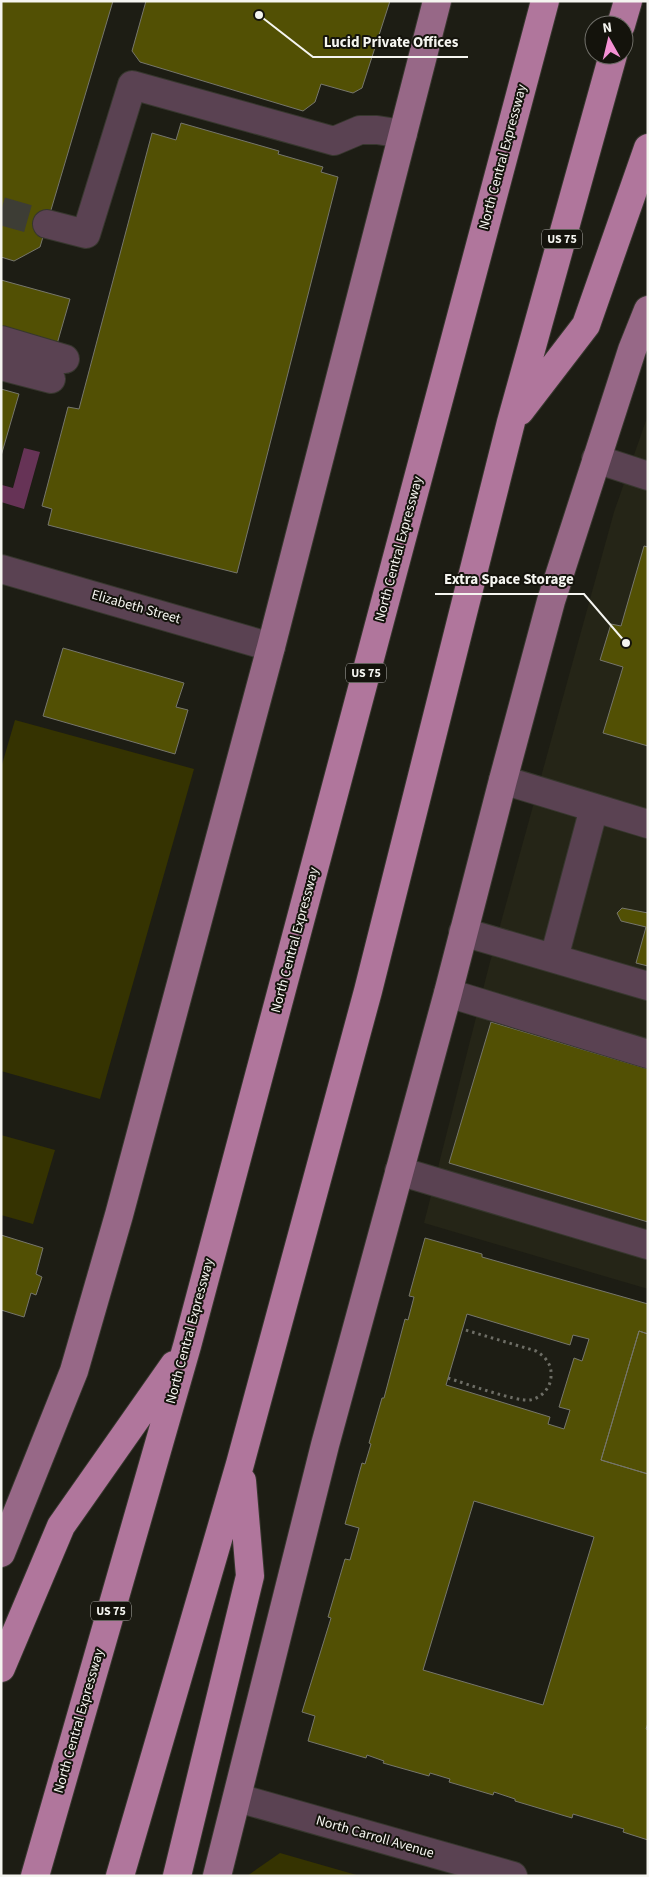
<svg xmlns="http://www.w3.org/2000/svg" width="649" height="1877" viewBox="0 0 649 1877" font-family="'Source Sans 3',sans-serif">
<rect width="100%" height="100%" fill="#1d1d14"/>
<path fill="#252517" d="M 648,415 L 648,1289 L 424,1223 L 490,962 L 614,512 Z"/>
<path fill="#353301" d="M 15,720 L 194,769 L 100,1099 L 1,1071 L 1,768 Z
M 1,1135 L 55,1150 L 33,1224 L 1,1215 Z
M 280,1853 L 360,1876 L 247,1876 Z"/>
<path fill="#663356" d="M 24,448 L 40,452 L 24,509 L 1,502 L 1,487 L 2,485 L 13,488 Z"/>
<path fill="#525004" stroke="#76766c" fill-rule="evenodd" d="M 1,1 L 113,1 L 40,247 L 14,261 L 1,257 Z
M 146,1 L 390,1 L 362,88 L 353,93 L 321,84 L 315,102 L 303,111 L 140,62 L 132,51 Z
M 181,123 L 279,151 L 278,154 L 323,167 L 321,172 L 338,177 L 237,573 L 48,525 L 52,509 L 42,506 L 68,407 L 79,409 L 152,133 L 176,140 Z
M 1,280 L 70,299 L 55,351 L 1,333 Z
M 1,389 L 19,394 L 1,456 Z
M 644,546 L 648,547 L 648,746 L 603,733 L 623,667 L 600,660 L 611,624 L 621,626 Z
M 63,648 L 184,683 L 176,707 L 188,710 L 175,754 L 43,716 Z
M 622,908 L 648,913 L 648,966 L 636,963 L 646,927 L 621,921 L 617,913 Z
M 491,1022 L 648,1069 L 648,1222 L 449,1163 Z
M 1,1235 L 43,1248 L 36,1274 L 42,1277 L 36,1295 L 31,1293 L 24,1317 L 1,1310 Z
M 425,1238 L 482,1254 L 482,1257 L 648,1304 L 648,1334 L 639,1331 L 601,1460 L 648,1474 L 648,1723 L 646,1729 L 648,1730 L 648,1840 L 623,1832 L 624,1829 L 573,1814 L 572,1818 L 515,1801 L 515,1799 L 494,1792 L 493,1795 L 449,1782 L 450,1779 L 430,1773 L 429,1776 L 383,1763 L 384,1761 L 367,1755 L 366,1758 L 308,1741 L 315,1716 L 302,1712 L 331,1618 L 328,1617 L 345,1559 L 350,1560 L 359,1528 L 345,1524 L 362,1463 L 365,1464 L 371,1444 L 369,1443 L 382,1398 L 384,1398 L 405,1319 L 408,1320 L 414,1297 L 409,1296 ZM 467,1314 L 570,1345 L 573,1335 L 589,1339 L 582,1361 L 574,1358 L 559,1407 L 570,1410 L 564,1429 L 548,1424 L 550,1417 L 446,1385 ZM 474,1501 L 594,1537 L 543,1705 L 423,1670 Z
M 639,1331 L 648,1334 L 648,1474 L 601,1460 Z"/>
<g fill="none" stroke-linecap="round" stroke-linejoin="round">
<path stroke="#3d3d35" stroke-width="28" stroke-dasharray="28 14" stroke-linecap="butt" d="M 1,211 L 47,224"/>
<defs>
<path id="minor" d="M 47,224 L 86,234 L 132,85 L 334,141 L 360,130 L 377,130 L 403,134
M 1,340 L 65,359
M 1,366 L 51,379
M 596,459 L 648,476
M 1,569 L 271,647
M 503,780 L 648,824
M 463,932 L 648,986
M 554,958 L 594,808
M 448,993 L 648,1054
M 399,1171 L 648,1245
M 238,1798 L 513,1876"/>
<path id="major" d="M 1,1553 L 74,1371 L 119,1215 L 271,647 L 437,1
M 217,1876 L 325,1445 L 448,993 L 503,780 L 551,601 L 632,350 L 648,310"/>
<path id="highway" d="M 621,25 L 628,1
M 520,411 L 586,325 L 648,148
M 1,1668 L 61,1526 L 174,1365
M 35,1876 L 187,1346 L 545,1
M 120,1876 L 240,1464 L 368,991 L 511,422 L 613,55
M 177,1876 L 250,1576 L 242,1481"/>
</defs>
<use href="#minor" stroke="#37372e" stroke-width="30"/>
<use href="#major" stroke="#37372e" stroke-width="30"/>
<use href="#highway" stroke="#37372e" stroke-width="30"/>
<path stroke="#6e6e66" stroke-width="3" stroke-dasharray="2.5 4" stroke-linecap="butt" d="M 448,1378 C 464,1383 517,1402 530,1400 C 541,1398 551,1388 551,1376 C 552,1365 546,1357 536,1351 L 462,1329"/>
<use href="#minor" stroke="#5a4252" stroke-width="28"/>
<use href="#major" stroke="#976887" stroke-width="28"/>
<use href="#highway" stroke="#b0769c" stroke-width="28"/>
</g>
<g text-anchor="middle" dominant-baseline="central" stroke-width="4" stroke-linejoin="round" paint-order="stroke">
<g fill="#14130c" stroke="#b2b1ac" stroke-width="1">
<rect x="542" y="229.5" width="40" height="19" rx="4"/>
<rect x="346" y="663.5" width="40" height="19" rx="4"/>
<rect x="91" y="1601.5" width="40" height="19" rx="4"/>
</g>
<g font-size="12" font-weight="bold" fill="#f5f5f0">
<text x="562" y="239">US 75</text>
<text x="366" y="673">US 75</text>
<text x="111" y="1611">US 75</text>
</g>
<g font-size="14" fill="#f5f5f0" stroke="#14130c">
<text transform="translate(503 157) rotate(-75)">North Central Expressway</text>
<text transform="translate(399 549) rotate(-75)">North Central Expressway</text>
<text transform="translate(136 607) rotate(16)">Elizabeth Street</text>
<text transform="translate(295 940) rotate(-75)">North Central Expressway</text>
<text transform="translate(190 1331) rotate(-75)">North Central Expressway</text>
<text transform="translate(79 1721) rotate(-74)">North Central Expressway</text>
<text transform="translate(375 1837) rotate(16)">North Carroll Avenue</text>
</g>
</g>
<path fill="none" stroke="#f5f5f0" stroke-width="2" d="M259 15L313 57H468M626 643L584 594H435"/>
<g fill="#f5f5f0" stroke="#14130c" stroke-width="2">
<circle cx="259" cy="15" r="5"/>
<circle cx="626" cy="643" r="5"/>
</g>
<g font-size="15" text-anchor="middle" font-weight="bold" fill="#f5f5f0" stroke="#14130c" stroke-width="4" stroke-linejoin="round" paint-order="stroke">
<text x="391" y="47">Lucid Private Offices</text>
<text x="509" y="584">Extra Space Storage</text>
</g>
<rect width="649" height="1877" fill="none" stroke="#f5f5f0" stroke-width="5"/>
<g transform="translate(609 40) rotate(352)"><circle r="24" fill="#14130c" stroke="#6e6d67"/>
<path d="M0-4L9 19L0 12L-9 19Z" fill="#f491d4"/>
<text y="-8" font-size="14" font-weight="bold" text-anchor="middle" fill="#f5f5f0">N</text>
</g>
</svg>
